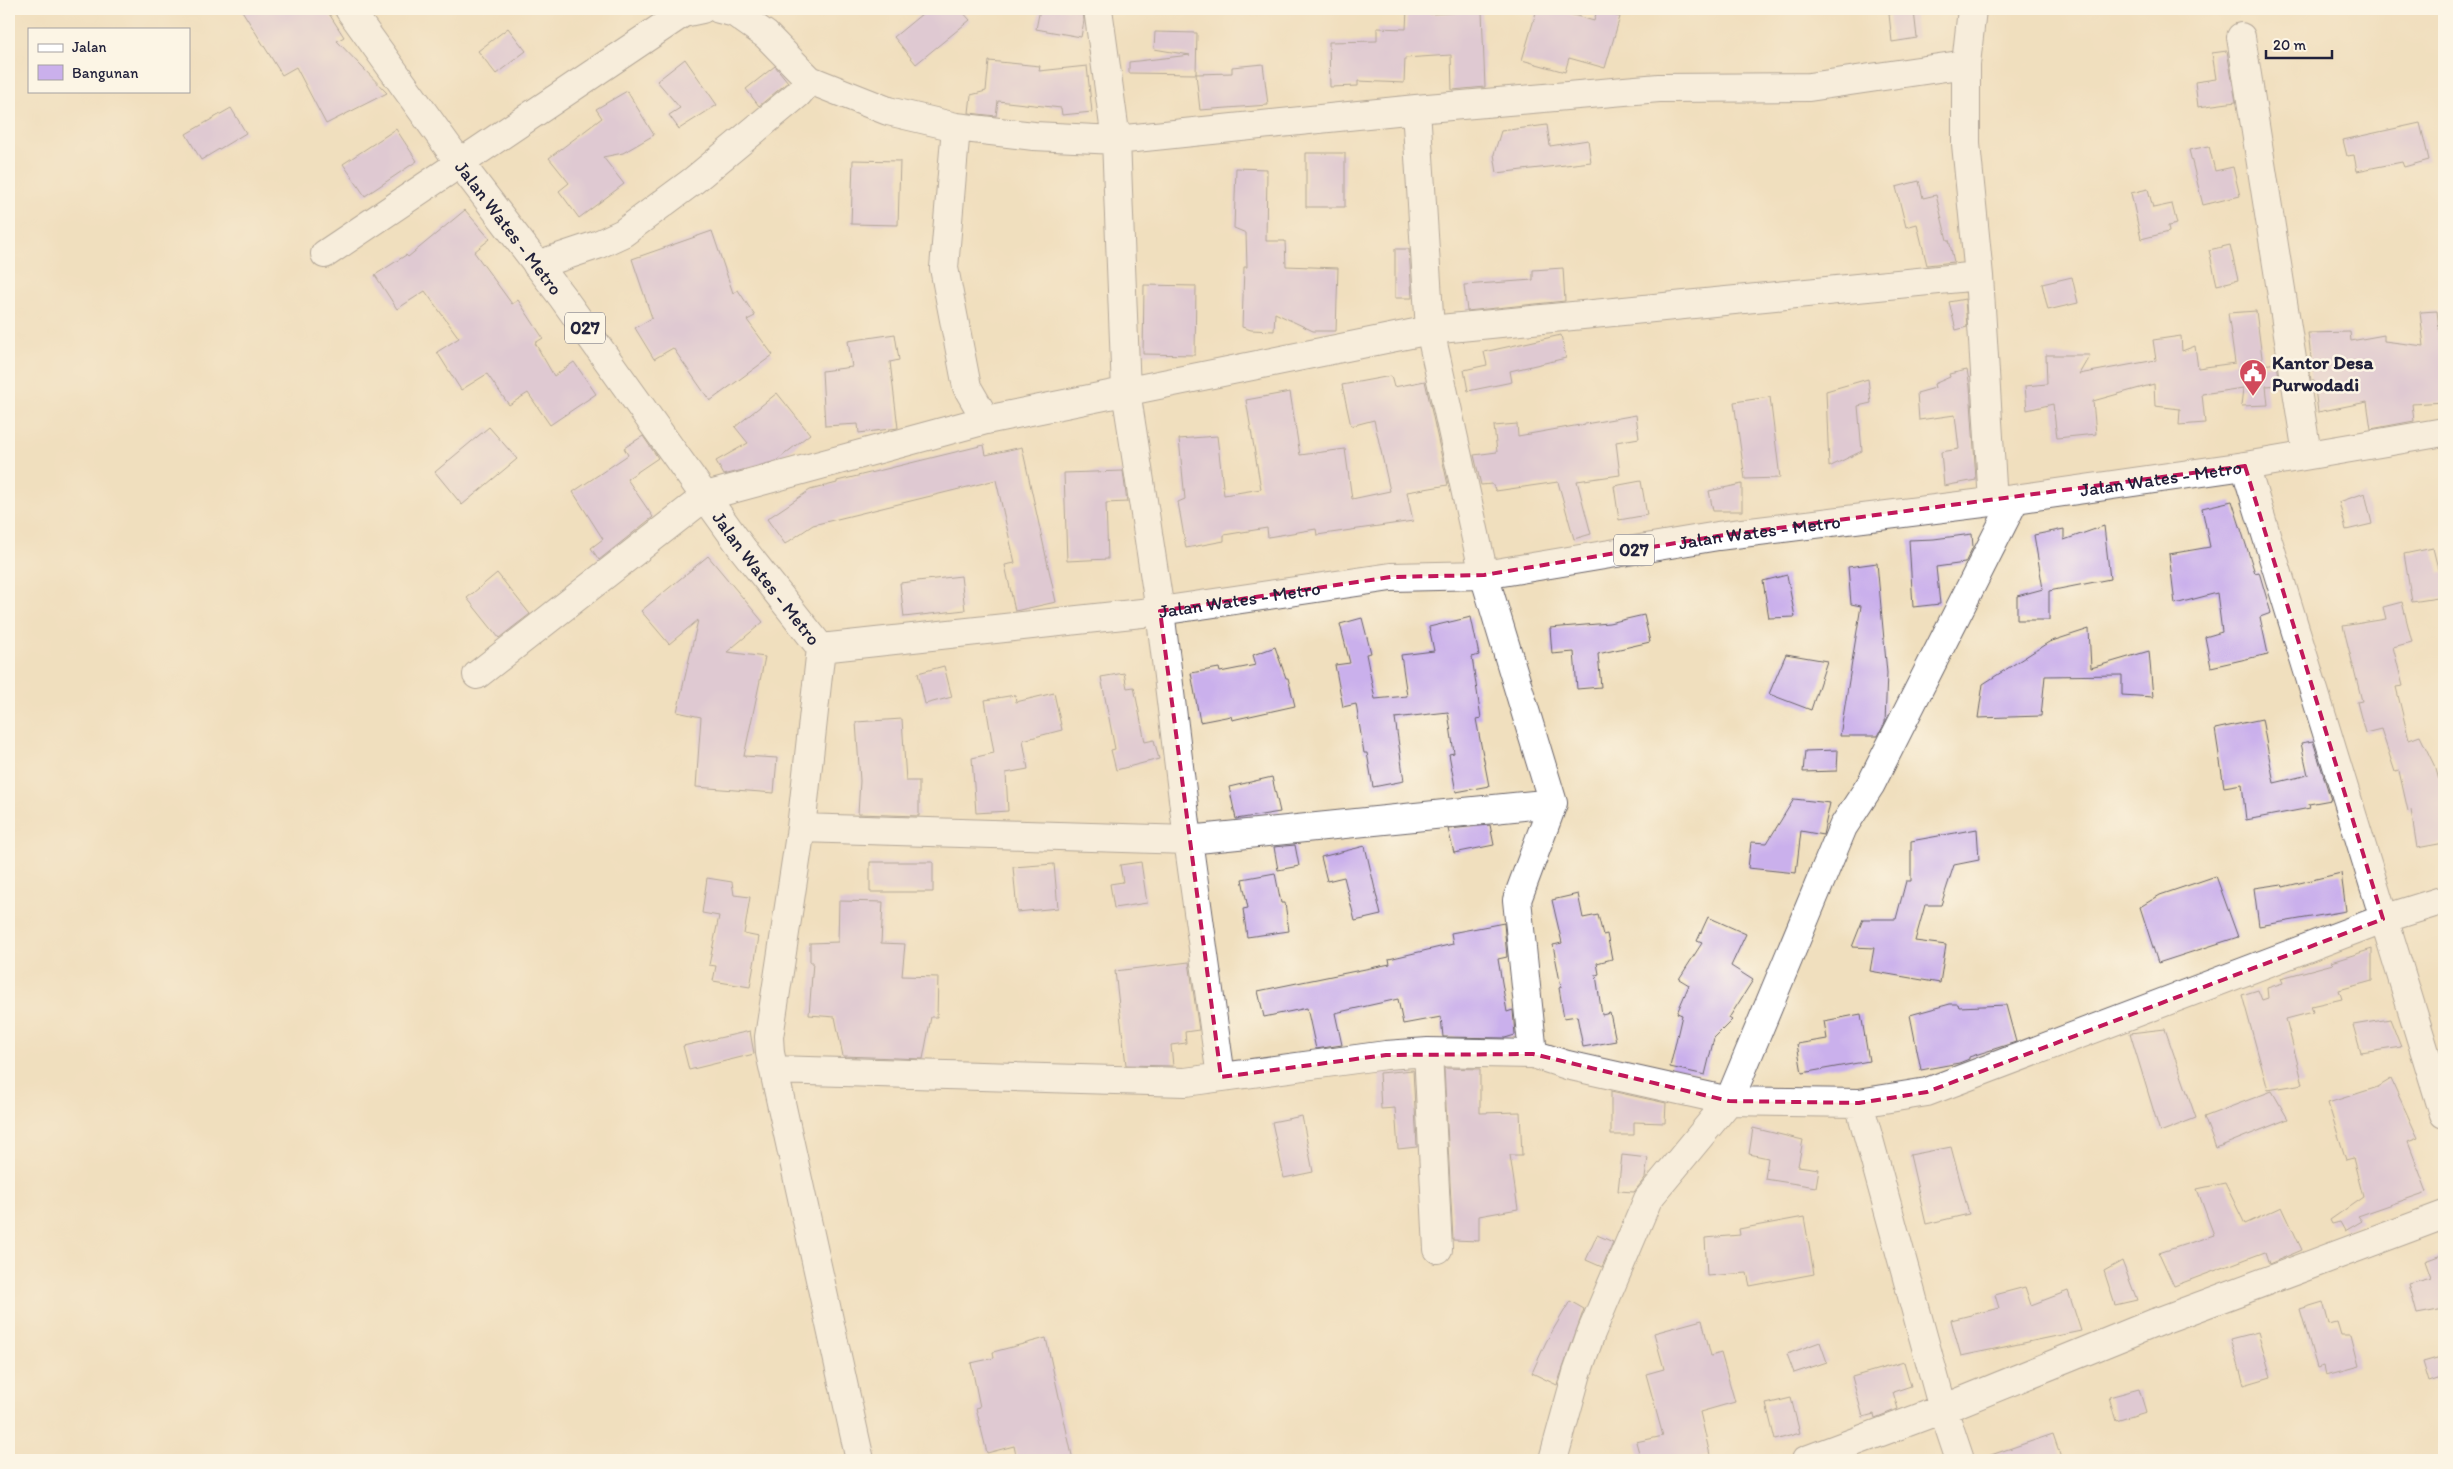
<svg xmlns="http://www.w3.org/2000/svg" width="2453" height="1469" viewBox="0 0 2453 1469" font-family="Itim,sans-serif">
<rect width="100%" height="100%" fill="#fcf5e5"/>
<filter id="ink" filterUnits="userSpaceOnUse"><feTurbulence type="fractalNoise" baseFrequency=".02" numOctaves="2"/><feDisplacementMap in="SourceGraphic" scale="10" xChannelSelector="R" yChannelSelector="G"/><feConvolveMatrix kernelMatrix="1 2 1 2 8 2 1 2 1" color-interpolation-filters="sRGB"/></filter>
<filter id="wash" filterUnits="userSpaceOnUse"><feTurbulence type="fractalNoise" baseFrequency=".0096" numOctaves="4" result="noise"/><feDisplacementMap in="SourceGraphic" scale="20" xChannelSelector="R" yChannelSelector="G"/><feGaussianBlur stdDeviation="1.12" result="paint"/><feColorMatrix in="noise" values="0 0 0 0 0 0 0 0 0 0 0 0 0 0 0 0 0 1.4 0 .05"/><feComposite in="paint" operator="in"/></filter>
<g filter="url(#wash)">
<rect width="100%" height="100%" fill="#f0dfbe"/>
<g id="blocks">
<path fill="#cab0ec" d="M 241,9 L 326,9 L 344,37 L 337,41 L 387,93 L 326,124 L 296,67 L 282,75 Z
M 928,9 L 960,9 L 970,20 L 916,64 L 894,37 Z
M 1040,9 L 1083,9 L 1084,21 L 1081,37 L 1036,29 Z
M 1407,9 L 1430,9 L 1430,14 L 1482,11 L 1485,87 L 1452,90 L 1451,55 L 1405,58 L 1404,83 L 1358,81 L 1358,86 L 1330,87 L 1329,42 L 1377,41 L 1377,28 L 1406,29 Z
M 1537,9 L 1552,9 L 1594,21 L 1597,10 L 1620,17 L 1605,68 L 1569,58 L 1565,72 L 1522,60 Z
M 1914,11 L 1917,38 L 1892,42 L 1889,14 Z
M 508,28 L 526,51 L 496,74 L 478,51 Z
M 1155,32 L 1197,33 L 1196,74 L 1129,73 L 1129,62 L 1190,55 L 1154,49 Z
M 2227,51 L 2236,102 L 2198,107 L 2195,82 L 2216,79 L 2212,53 Z
M 685,59 L 717,105 L 679,129 L 669,115 L 680,108 L 657,81 Z
M 989,61 L 1040,66 L 1039,71 L 1087,66 L 1092,112 L 1062,115 L 1061,108 L 998,101 L 996,116 L 969,113 L 971,95 L 986,91 Z
M 1263,64 L 1268,105 L 1200,110 L 1196,74 L 1232,73 L 1232,67 Z
M 775,66 L 788,82 L 759,106 L 746,89 Z
M 627,91 L 654,135 L 623,153 L 603,157 L 624,184 L 579,218 L 559,191 L 569,183 L 549,158 L 602,118 L 596,109 Z
M 231,108 L 246,133 L 201,160 L 186,134 Z
M 2420,123 L 2429,160 L 2404,167 L 2402,162 L 2357,171 L 2354,155 L 2347,156 L 2343,140 Z
M 1547,125 L 1550,146 L 1588,140 L 1591,162 L 1497,173 L 1494,154 L 1501,131 Z
M 396,129 L 417,161 L 365,196 L 343,164 Z
M 2209,146 L 2215,171 L 2233,167 L 2240,196 L 2203,205 L 2189,150 Z
M 1306,153 L 1345,153 L 1345,207 L 1306,207 Z
M 853,160 L 900,161 L 898,225 L 851,224 Z
M 1236,168 L 1267,169 L 1266,241 L 1285,241 L 1286,266 L 1338,268 L 1336,331 L 1313,331 L 1275,313 L 1274,331 L 1251,330 L 1242,327 L 1244,267 L 1247,267 L 1246,233 L 1234,228 Z
M 1919,181 L 1923,198 L 1936,195 L 1947,240 L 1949,240 L 1954,262 L 1927,265 L 1917,224 L 1906,227 L 1896,187 Z
M 2148,189 L 2153,208 L 2172,204 L 2177,224 L 2168,226 L 2169,232 L 2141,239 L 2131,193 Z
M 465,210 L 490,239 L 474,252 L 512,304 L 518,300 L 543,338 L 535,343 L 554,376 L 574,362 L 596,394 L 550,425 L 528,393 L 509,405 L 487,374 L 461,390 L 437,352 L 459,338 L 425,291 L 397,309 L 375,275 L 406,255 L 408,257 Z
M 712,231 L 733,293 L 738,290 L 755,316 L 747,320 L 773,355 L 710,401 L 673,348 L 654,359 L 635,328 L 652,318 L 632,259 Z
M 2230,245 L 2238,280 L 2217,285 L 2209,250 Z
M 1395,249 L 1409,249 L 1412,298 L 1395,298 Z
M 1563,268 L 1565,301 L 1467,311 L 1464,285 L 1533,280 L 1533,270 Z
M 2072,277 L 2078,303 L 2048,310 L 2042,284 Z
M 1144,285 L 1196,286 L 1195,355 L 1143,354 Z
M 1965,299 L 1967,327 L 1956,330 L 1949,302 Z
M 2256,311 L 2263,365 L 2277,363 L 2280,385 L 2266,386 L 2268,405 L 2241,406 L 2243,388 L 2202,394 L 2205,423 L 2179,425 L 2180,409 L 2155,406 L 2154,384 L 2093,401 L 2096,434 L 2057,438 L 2053,404 L 2027,410 L 2025,386 L 2047,384 L 2046,355 L 2090,355 L 2079,374 L 2156,360 L 2153,340 L 2181,336 L 2182,351 L 2195,346 L 2198,368 L 2235,363 L 2228,313 Z
M 2437,311 L 2443,362 L 2444,402 L 2412,404 L 2414,421 L 2371,429 L 2367,402 L 2318,412 L 2314,381 L 2311,381 L 2308,358 L 2311,358 L 2308,333 L 2350,332 L 2351,341 L 2384,335 L 2384,341 L 2424,346 L 2420,312 Z
M 895,334 L 899,360 L 890,362 L 898,428 L 859,433 L 858,424 L 825,426 L 822,371 L 852,367 L 848,341 Z
M 1561,335 L 1566,358 L 1510,371 L 1512,382 L 1468,391 L 1464,370 L 1487,365 L 1484,352 Z
M 1967,370 L 1970,386 L 1976,480 L 1944,486 L 1941,452 L 1959,449 L 1955,415 L 1919,420 L 1917,393 L 1935,388 L 1934,384 L 1950,377 L 1949,374 Z
M 1391,376 L 1394,387 L 1425,381 L 1448,485 L 1407,492 L 1413,521 L 1317,535 L 1316,529 L 1268,537 L 1267,528 L 1224,535 L 1224,541 L 1186,548 L 1178,502 L 1185,499 L 1179,439 L 1217,436 L 1224,495 L 1261,489 L 1246,400 L 1290,392 L 1300,455 L 1345,449 L 1352,499 L 1390,491 L 1374,420 L 1351,426 L 1342,385 Z
M 1868,379 L 1871,403 L 1858,406 L 1862,451 L 1829,467 L 1826,391 Z
M 777,393 L 810,434 L 776,461 L 724,475 L 716,461 L 748,443 L 735,427 Z
M 1770,397 L 1780,478 L 1745,479 L 1734,402 Z
M 1636,415 L 1639,438 L 1616,442 L 1620,475 L 1577,481 L 1591,534 L 1574,539 L 1558,482 L 1496,491 L 1492,484 L 1481,485 L 1474,455 L 1497,452 L 1494,426 L 1517,424 L 1518,436 Z
M 489,427 L 517,459 L 462,505 L 435,472 Z
M 643,436 L 658,458 L 627,479 L 653,517 L 599,560 L 591,548 L 603,539 L 573,492 L 628,455 L 624,448 Z
M 984,445 L 986,455 L 1022,447 L 1056,602 L 1015,611 L 1005,565 L 1015,563 L 996,480 L 813,525 L 785,544 L 767,519 L 810,490 L 837,483 L 837,481 Z
M 1123,471 L 1127,502 L 1106,503 L 1108,559 L 1067,561 L 1064,473 Z
M 1641,481 L 1647,515 L 1619,520 L 1614,486 Z
M 1742,484 L 1742,511 L 1713,511 L 1709,491 Z
M 2365,493 L 2372,524 L 2346,530 L 2339,502 Z
M 2232,501 L 2255,573 L 2259,572 L 2271,613 L 2260,617 L 2268,654 L 2211,667 L 2205,637 L 2222,632 L 2217,593 L 2175,604 L 2169,554 L 2210,547 L 2202,508 Z
M 2104,526 L 2110,579 L 2049,591 L 2049,620 L 2017,620 L 2017,596 L 2043,589 L 2034,535 L 2064,529 L 2064,540 Z
M 1972,534 L 1973,547 L 1965,563 L 1936,567 L 1940,604 L 1913,607 L 1909,540 L 1934,539 Z
M 2433,548 L 2439,573 L 2444,572 L 2444,597 L 2412,602 L 2404,554 Z
M 708,556 L 763,622 L 727,652 L 765,657 L 744,756 L 777,758 L 774,793 L 696,787 L 701,717 L 677,712 L 698,620 L 669,644 L 641,611 Z
M 1877,563 L 1887,673 L 1885,723 L 1878,736 L 1840,736 L 1861,606 L 1851,604 L 1848,567 Z
M 497,573 L 530,614 L 499,638 L 467,598 Z
M 1787,575 L 1795,617 L 1769,618 L 1763,581 Z
M 961,576 L 965,610 L 904,617 L 900,583 Z
M 2402,602 L 2412,642 L 2393,647 L 2403,686 L 2396,687 L 2409,740 L 2420,736 L 2436,769 L 2444,799 L 2444,843 L 2417,848 L 2411,810 L 2408,811 L 2399,771 L 2395,772 L 2381,729 L 2365,733 L 2357,702 L 2362,701 L 2343,626 L 2386,619 L 2383,607 Z
M 1644,615 L 1650,642 L 1598,654 L 1601,687 L 1577,689 L 1574,652 L 1552,654 L 1550,628 L 1609,623 Z
M 1471,617 L 1479,655 L 1472,657 L 1481,718 L 1476,719 L 1489,786 L 1456,792 L 1449,754 L 1454,753 L 1448,712 L 1395,718 L 1404,781 L 1373,787 L 1367,753 L 1364,753 L 1356,704 L 1343,707 L 1335,665 L 1350,663 L 1340,624 L 1362,618 L 1371,653 L 1366,654 L 1375,699 L 1407,696 L 1401,655 L 1434,651 L 1429,627 Z
M 2089,629 L 2091,668 L 2149,651 L 2153,697 L 2122,695 L 2122,675 L 2045,676 L 2041,716 L 1978,718 L 1983,684 L 2049,642 Z
M 1275,647 L 1286,678 L 1288,678 L 1295,706 L 1232,720 L 1231,716 L 1200,722 L 1191,673 L 1219,668 L 1220,672 L 1256,665 L 1253,655 Z
M 1786,654 L 1827,661 L 1811,710 L 1769,694 Z
M 944,666 L 952,697 L 925,704 L 918,673 Z
M 1124,673 L 1127,688 L 1134,687 L 1145,742 L 1154,740 L 1159,759 L 1116,770 L 1111,750 L 1115,749 L 1101,677 Z
M 1054,693 L 1062,730 L 1023,740 L 1028,769 L 1006,773 L 1008,811 L 976,813 L 972,758 L 994,753 L 985,700 L 1015,695 L 1016,702 Z
M 902,719 L 906,781 L 919,781 L 919,816 L 858,814 L 860,781 L 856,722 Z
M 2262,719 L 2274,783 L 2308,775 L 2301,743 L 2313,741 L 2331,800 L 2309,804 L 2310,808 L 2246,820 L 2242,784 L 2224,787 L 2215,729 Z
M 1838,750 L 1837,771 L 1803,772 L 1805,751 Z
M 1272,777 L 1280,812 L 1236,819 L 1229,787 Z
M 1794,799 L 1830,803 L 1823,835 L 1801,831 L 1796,873 L 1748,868 L 1751,842 L 1767,843 Z
M 1490,825 L 1494,845 L 1454,853 L 1448,829 Z
M 1977,829 L 1979,860 L 1954,865 L 1941,905 L 1925,905 L 1915,941 L 1946,945 L 1940,983 L 1870,971 L 1874,948 L 1852,947 L 1863,919 L 1896,919 L 1906,881 L 1911,881 L 1911,841 Z
M 1295,845 L 1299,866 L 1278,870 L 1274,847 Z
M 1365,846 L 1381,915 L 1355,921 L 1344,877 L 1327,881 L 1321,857 Z
M 870,862 L 933,862 L 933,892 L 870,892 Z
M 1141,862 L 1147,903 L 1114,908 L 1110,884 L 1123,882 L 1120,865 Z
M 1054,864 L 1058,908 L 1017,912 L 1013,867 Z
M 1275,873 L 1281,903 L 1285,903 L 1289,931 L 1247,937 L 1243,909 L 1248,908 L 1242,879 Z
M 2341,873 L 2346,911 L 2259,926 L 2254,888 L 2282,884 L 2283,887 Z
M 2216,876 L 2238,937 L 2158,963 L 2140,907 L 2160,895 Z
M 707,878 L 732,882 L 734,895 L 750,897 L 744,934 L 759,937 L 750,987 L 713,981 L 716,966 L 709,965 L 719,916 L 702,913 Z
M 1578,894 L 1583,918 L 1598,915 L 1603,935 L 1607,934 L 1612,959 L 1597,963 L 1599,974 L 1596,975 L 1602,1015 L 1610,1013 L 1616,1041 L 1583,1047 L 1577,1016 L 1564,1018 L 1559,988 L 1561,987 L 1553,945 L 1562,943 L 1552,900 Z
M 839,901 L 883,902 L 881,943 L 905,944 L 902,976 L 938,977 L 937,1017 L 931,1017 L 923,1059 L 843,1056 L 835,1017 L 809,1015 L 813,962 L 810,962 L 810,943 L 838,942 Z
M 1708,917 L 1746,934 L 1731,966 L 1753,980 L 1729,1018 L 1732,1020 L 1714,1038 L 1705,1075 L 1670,1067 L 1682,1015 L 1677,1013 L 1689,985 L 1679,979 L 1702,943 L 1697,941 Z
M 1504,923 L 1507,957 L 1498,959 L 1507,1012 L 1513,1010 L 1515,1035 L 1505,1038 L 1443,1037 L 1441,1017 L 1403,1024 L 1398,999 L 1335,1013 L 1342,1045 L 1316,1049 L 1307,1008 L 1264,1017 L 1258,991 L 1390,964 L 1389,959 L 1453,944 L 1451,933 Z
M 2372,949 L 2372,981 L 2339,990 L 2342,999 L 2311,1006 L 2313,1012 L 2286,1019 L 2303,1084 L 2268,1090 L 2242,995 L 2258,990 L 2262,1000 L 2268,998 L 2267,988 L 2283,983 L 2281,978 L 2333,964 L 2331,962 Z
M 1189,962 L 1199,1030 L 1185,1032 L 1186,1043 L 1171,1045 L 1173,1066 L 1126,1065 L 1115,971 Z
M 1950,1004 L 1958,1004 L 1959,1007 L 2006,1005 L 2016,1042 L 1969,1057 L 1969,1059 L 1959,1063 L 1921,1070 L 1910,1015 Z
M 1861,1014 L 1869,1061 L 1802,1073 L 1797,1044 L 1827,1039 L 1824,1021 Z
M 2390,1019 L 2401,1047 L 2361,1053 L 2353,1025 Z
M 2165,1029 L 2196,1118 L 2160,1132 L 2130,1033 Z
M 750,1031 L 754,1054 L 689,1070 L 683,1046 Z
M 1444,1068 L 1480,1069 L 1480,1113 L 1520,1112 L 1522,1155 L 1510,1155 L 1518,1209 L 1479,1216 L 1479,1241 L 1453,1240 Z
M 1413,1070 L 1417,1147 L 1398,1149 L 1395,1108 L 1381,1109 L 1379,1073 Z
M 2391,1079 L 2418,1138 L 2408,1142 L 2427,1192 L 2358,1216 L 2362,1221 L 2345,1231 L 2340,1222 L 2332,1224 L 2330,1220 L 2363,1197 L 2353,1158 L 2346,1160 L 2328,1103 L 2378,1087 Z
M 1611,1091 L 1666,1103 L 1665,1123 L 1634,1122 L 1634,1135 L 1611,1135 Z
M 2272,1091 L 2288,1119 L 2216,1148 L 2204,1117 Z
M 1302,1116 L 1313,1172 L 1284,1178 L 1272,1122 Z
M 1753,1128 L 1803,1140 L 1798,1166 L 1819,1169 L 1816,1187 L 1765,1179 L 1768,1158 L 1749,1154 Z
M 1951,1147 L 1969,1214 L 1926,1224 L 1910,1155 Z
M 1622,1155 L 1648,1158 L 1645,1178 L 1634,1192 L 1618,1191 Z
M 2225,1183 L 2245,1224 L 2282,1207 L 2302,1250 L 2269,1264 L 2265,1252 L 2174,1286 L 2159,1253 L 2214,1235 L 2197,1189 Z
M 1804,1217 L 1814,1274 L 1750,1286 L 1747,1273 L 1707,1276 L 1705,1238 L 1740,1235 L 1739,1229 Z
M 1597,1235 L 1613,1242 L 1602,1267 L 1586,1260 Z
M 2444,1254 L 2444,1309 L 2417,1314 L 2409,1284 L 2431,1278 L 2425,1261 Z
M 2122,1261 L 2137,1300 L 2115,1305 L 2104,1271 Z
M 2025,1287 L 2031,1305 L 2068,1291 L 2081,1331 L 1961,1356 L 1951,1320 L 1999,1308 L 1995,1295 Z
M 1570,1301 L 1584,1309 L 1557,1385 L 1532,1373 L 1546,1342 Z
M 2323,1302 L 2329,1324 L 2337,1322 L 2341,1335 L 2351,1335 L 2359,1366 L 2326,1375 L 2324,1366 L 2317,1368 L 2300,1309 Z
M 1702,1320 L 1711,1356 L 1721,1353 L 1735,1402 L 1700,1412 L 1710,1455 L 1699,1458 L 1700,1460 L 1641,1460 L 1636,1442 L 1663,1436 L 1646,1374 L 1664,1369 L 1654,1333 Z
M 2258,1332 L 2271,1377 L 2244,1385 L 2231,1339 Z
M 1046,1338 L 1073,1460 L 1017,1460 L 1014,1446 L 987,1453 L 976,1408 L 980,1407 L 971,1363 L 994,1358 L 993,1352 Z
M 1820,1342 L 1827,1362 L 1794,1373 L 1787,1354 Z
M 2444,1356 L 2444,1377 L 2429,1382 L 2423,1362 Z
M 1904,1362 L 1911,1386 L 1893,1392 L 1898,1409 L 1875,1418 L 1874,1414 L 1863,1417 L 1852,1377 Z
M 2139,1389 L 2146,1412 L 2116,1421 L 2109,1397 Z
M 1791,1398 L 1800,1433 L 1775,1440 L 1766,1404 Z
M 2053,1434 L 2062,1460 L 1985,1460 L 1985,1457 Z"/>
</g>
</g>
<g filter="url(#ink)">
<use href="#blocks" fill-opacity="0" stroke="#6a6469" stroke-width="1"/>
<g fill="none" stroke-linecap="round" stroke-linejoin="round">
<defs>
<path id="minor" d="M 719,9 L 735,13 L 766,35 L 810,80 L 888,111 L 956,127 L 1034,136 L 1116,140 L 1416,109 L 1659,88 L 1809,87 L 1966,64
M 1098,9 L 1116,140 L 1126,391 L 1160,611 L 1188,840 L 1221,1077
M 1972,9 L 1966,64 L 1966,144 L 1979,276 L 1993,502
M 2241,37 L 2307,454
M 1416,109 L 1430,330 L 1484,575 L 1553,803 L 1517,900 L 1533,1054
M 956,127 L 944,268 L 967,387 L 986,420
M 325,254 L 683,13 L 702,9
M 537,265 L 597,245 L 623,233 L 693,181 L 798,94 L 810,80
M 2245,466 L 2444,1114
M 821,648 L 801,828 L 769,1037 L 770,1053 L 860,1460
M 477,675 L 706,496 L 986,420 L 1430,330 L 1979,276
M 801,828 L 1188,840 L 1553,803
M 1428,1052 L 1438,1249
M 774,1070 L 1185,1082 L 1386,1055 L 1428,1052 L 1533,1054 L 1567,1065 L 1729,1101 L 1859,1103 L 1927,1092 L 2383,919 L 2444,900
M 1859,1103 L 1943,1409 L 1960,1460
M 1553,1460 L 1577,1373 L 1591,1333 L 1648,1199 L 1729,1101 L 1843,827 L 1871,784 L 2015,499
M 1806,1460 L 1943,1409 L 2157,1322 L 2444,1215"/>
<g id="major">
<path id="s1" d="M 349,9 L 459,162 L 563,298 L 742,548 L 821,648 L 1160,611 L 1391,577 L 1484,575 L 1718,536 L 2015,499 L 2245,466 L 2444,432"/>
</g>
</defs>
<use href="#minor" stroke="#6a6469" stroke-width="30"/>
<use href="#major" stroke="#6a6469" stroke-width="30"/>
<use href="#minor" stroke="#fff" stroke-width="28"/>
<use href="#major" stroke="#fff" stroke-width="28"/>
</g>
</g>
<path d="M0 0H2453V1469H0ZM 2245,466 L 2383,919 L 1927,1092 L 1859,1103 L 1729,1101 L 1533,1054 L 1386,1055 L 1221,1077 L 1160,611 L 1391,577 L 1484,575 L 1718,536 Z" fill="#f0dfbe" fill-opacity=".55" fill-rule="evenodd"/>
<path fill="none" stroke="#c2185b" stroke-width="4" stroke-dasharray="10 6" stroke-linejoin="round" d="M 2245,466 L 2383,919 L 1927,1092 L 1859,1103 L 1729,1101 L 1533,1054 L 1386,1055 L 1221,1077 L 1160,611 L 1391,577 L 1484,575 L 1718,536 Z"/>
<defs>
<symbol id="civic-pin" viewBox="-11 -11 22 30"><path d="M0 17L-7.5 6A9.5 9.5 0 1 1 7.5 6Z" fill="#d1495b" stroke="#fcf5e5"/><path d="M-.6-6.5H3V-4.5H.6V-3L4-1V1h2V6H-6V1h2V-1L-.6-3ZM-1.2 2.5V6h2.4V2.5Z" fill="#fff"/></symbol>
</defs>
<g fill-rule="evenodd">
<use href="#civic-pin" x="2237" y="357" width="32" height="43"/>
</g>
<g text-anchor="middle" dominant-baseline="central" stroke-width="5" stroke-linejoin="round" paint-order="stroke">
<g fill="#fcf5e5" stroke="#63616e" stroke-width="1">
<rect x="565" y="312.5" width="40" height="31" rx="4"/>
<rect x="1614" y="534.5" width="40" height="31" rx="4"/>
</g>
<g font-size="18" font-weight="bold" fill="#22223b">
<text x="585" y="328">027</text>
<text x="1634" y="550">027</text>
</g>
<g font-size="19" fill="#22223b" stroke="#fcf5e5">
<text stroke="none"><textPath href="#s1" startOffset="271">Jalan Wates - Metro</textPath></text>
<text stroke="none"><textPath href="#s1" startOffset="2146">Jalan Wates - Metro</textPath></text>
<text stroke="none"><textPath href="#s1" startOffset="1741">Jalan Wates - Metro</textPath></text>
<text stroke="none"><textPath href="#s1" startOffset="706">Jalan Wates - Metro</textPath></text>
<text stroke="none"><textPath href="#s1" startOffset="1216">Jalan Wates - Metro</textPath></text>
</g>
<g font-size="19" font-weight="bold" fill="#22223b" stroke="#fcf5e5" text-anchor="start">
<text x="2272" y="362">Kantor Desa<tspan x="2272" dy="22">Purwodadi</tspan></text>
</g>
</g>
<rect width="2453" height="1469" fill="none" stroke="#fcf5e5" stroke-width="30"/>
<rect x="28" y="28" width="162" height="65" fill="#fcf5e5" stroke="#a5a1a1"/>
<rect x="38" y="44" width="25" height="8" fill="#ffffff" stroke="#a5a1a1"/>
<text x="72" y="52" font-size="15" fill="#22223b">Jalan</text>
<rect x="38" y="65" width="25" height="15" fill="#cab0ec" stroke="#a5a1a1"/>
<text x="72" y="78" font-size="15" fill="#22223b">Bangunan</text>
<path d="M2266 50v8h66v-8" fill="none" stroke="#22223b" stroke-width="2.5"/>
<text x="2273" y="50" font-size="15" fill="#22223b" stroke="#fcf5e5" stroke-width="4" paint-order="stroke">20 m</text>
</svg>
